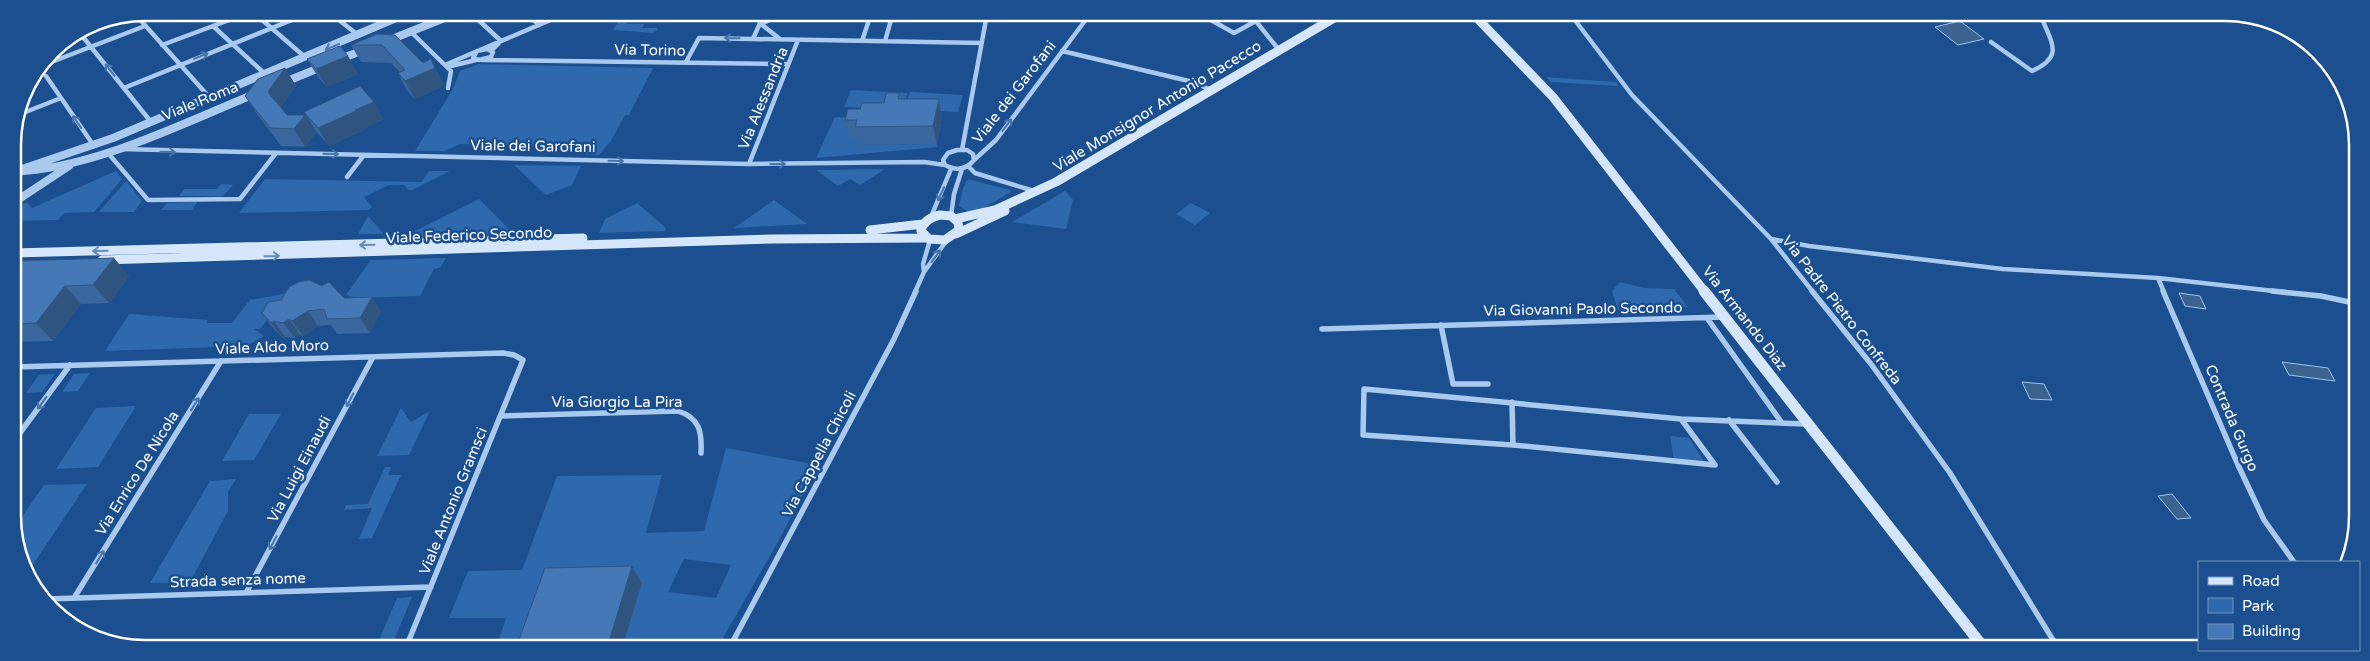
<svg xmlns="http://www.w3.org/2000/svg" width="2370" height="661" viewBox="0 0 2370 661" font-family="'Varela Round',sans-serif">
<rect width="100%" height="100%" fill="#1b4f8f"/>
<path fill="#2e69ad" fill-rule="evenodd" d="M 623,14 L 632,14 L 627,24 L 644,24 L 642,28 L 657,28 L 658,30 L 653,33 L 613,30 Z
M 476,65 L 479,64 L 653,68 L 629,115 L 625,115 L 611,141 L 599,155 L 576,154 L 566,146 L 460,144 L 445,151 L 415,151 L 453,89 L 460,71 Z
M 1546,77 L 1616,82 L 1619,86 L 1551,82 Z
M 851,90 L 908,93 L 902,109 L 844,107 Z
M 910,92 L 963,95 L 958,112 L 904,109 Z
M 835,117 L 861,118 L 850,138 L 861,138 L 859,145 L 937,144 L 938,147 L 816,158 Z
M 514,165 L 581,166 L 572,185 L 546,195 Z
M 885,169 L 860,185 L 850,179 L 838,186 L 816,170 Z
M 116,171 L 122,179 L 94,212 L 64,213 L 58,220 L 13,221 L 13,210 L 27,202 L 32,208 Z
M 429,171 L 450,171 L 412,190 L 408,190 L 404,185 L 389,185 L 364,197 L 372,207 L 369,210 L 239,213 L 265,179 L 421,182 Z
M 968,179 L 1009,190 L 1011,192 L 980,210 L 969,212 L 959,206 L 963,188 Z
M 126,181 L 142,201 L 134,212 L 99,212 Z
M 221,184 L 233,185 L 223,196 L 179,196 L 184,189 L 217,189 Z
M 1065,191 L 1073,200 L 1066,229 L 1012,222 Z
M 479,199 L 514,234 L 401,238 Z
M 774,200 L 807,224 L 734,228 Z
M 197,202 L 192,210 L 161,210 L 167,203 Z
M 637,203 L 666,228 L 665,231 L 599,233 L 605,219 Z
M 1191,203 L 1210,213 L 1195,225 L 1176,214 Z
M 368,216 L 384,234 L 358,234 Z
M 446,258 L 440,268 L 434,269 L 420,296 L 357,298 L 346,295 L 371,260 Z
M 1620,282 L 1644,288 L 1674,289 L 1688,307 L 1618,310 L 1612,291 Z
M 327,286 L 271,315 L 260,329 L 254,329 L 264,336 L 246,346 L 105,351 L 129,314 L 208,320 L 207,323 L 232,323 L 250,300 Z
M 90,373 L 78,391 L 62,392 L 74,374 Z
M 55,374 L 42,392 L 26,393 L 39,375 Z
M 136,406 L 98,467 L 56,469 L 96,408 Z
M 401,408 L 411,422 L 430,411 L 409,455 L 377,456 Z
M 249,414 L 281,414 L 254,460 L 222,461 Z
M 1670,436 L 1689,438 L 1704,461 L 1674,460 Z
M 726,448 L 818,465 L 779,540 L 719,645 L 497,645 L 506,618 L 449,618 L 468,571 L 522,570 L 557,476 L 662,475 L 646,533 L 704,531 ZM 684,559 L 731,565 L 716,598 L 668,592 Z
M 385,467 L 391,467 L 388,475 L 401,475 L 372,538 L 359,539 L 372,508 L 344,510 L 346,505 L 368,504 Z
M 236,479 L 228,492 L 228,511 L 190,582 L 150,583 L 210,481 Z
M 87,484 L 30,569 L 15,542 L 15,527 L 44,485 Z
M 412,597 L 392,645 L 377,645 L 397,598 Z"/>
<path fill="#3c6290" stroke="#9cc4f0" d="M 1960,21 L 1984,39 L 1958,45 L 1935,27 Z
M 2179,293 L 2200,296 L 2206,309 L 2185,306 Z
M 2282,362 L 2328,368 L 2335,381 L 2289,375 Z
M 2022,382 L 2044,384 L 2052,400 L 2030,399 Z
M 2172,494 L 2191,518 L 2177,519 L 2158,496 Z"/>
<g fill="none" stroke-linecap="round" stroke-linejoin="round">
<path stroke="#a9c9ee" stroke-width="4.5" d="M 254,13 L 305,57
M 330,13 L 358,35
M 366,13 L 382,24
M 471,13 L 501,41 L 492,50
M 526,13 L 539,25
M 135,14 L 210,98
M 861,14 L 869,20 L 883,15
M 882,15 L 891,20 L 885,41
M 1202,15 L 1234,33 L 1256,21
M 1251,15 L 1279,50
M 1571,15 L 1632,95 L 1771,239 L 1813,292
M 761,24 L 780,39
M 761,24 L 782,14
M 213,26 L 265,74
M 79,32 L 151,122
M 411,32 L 451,71 L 448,88
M 753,39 L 764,14
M 862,41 L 869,20
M 1991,42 L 2032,71 C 2065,56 2051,43 2041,16
M 162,45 L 248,13
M 487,49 L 493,52 L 491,57 L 479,60 L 473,58 L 477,51 Z
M 480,50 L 567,13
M 1062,51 L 1193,82 L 1211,90
M 482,60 L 788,64
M 686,62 L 699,38 L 982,43
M 445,65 L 475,52
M 41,66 L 145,26
M 447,67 L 476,60
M 46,76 L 94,146
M 124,88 L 309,13
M 18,115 L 61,98
M 120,149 L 749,164 L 924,162 L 945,165
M 957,150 L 967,150 L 973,154 L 974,160 C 966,170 956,171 945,165 L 943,160 L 948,153 Z
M 962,150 L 987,14
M 108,153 L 148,200 L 240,199 L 276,153
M 974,160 L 996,140 L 1090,14
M 749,164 L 798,40
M 968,166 L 975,173 L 1034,191
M 347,177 L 364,155
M 951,216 L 954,194 L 962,169
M 930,219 L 951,169
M 1771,239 L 1809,246 L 2003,269 L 2158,278 L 2283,292
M 924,272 L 923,264 L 930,240
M 2158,278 L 2164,292
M 915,292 L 924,272 L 947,240"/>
<path stroke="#a9c9ee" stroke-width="5.5" d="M 1812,291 L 1871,364 L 1950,473 L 2058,648
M 2163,291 L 2238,465 L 2264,520 L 2294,562
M 2272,291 L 2321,296 L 2354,303
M 1707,318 L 1782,423
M 1441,325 L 1453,384 L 1488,384
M 1322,329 L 1723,317
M 14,367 L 503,353 L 514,355 L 523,360 L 407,645
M 1364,389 L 1681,419 L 1715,465 L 1513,445 L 1363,435 Z
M 1512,402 L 1513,445
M 501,416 L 678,411 C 700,418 702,432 701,453
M 1681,419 L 1806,424
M 1729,420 L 1777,482
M 14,441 L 70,365
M 246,593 L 373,357
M 74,598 L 221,361
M 46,599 L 431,587
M 731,645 L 894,339 L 916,291"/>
<path stroke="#a9c9ee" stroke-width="8" d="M 387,41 L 457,13
M 338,60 L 366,49
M 280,84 L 324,66
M 22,169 L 113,138 L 408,13
M 13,172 C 95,168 181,124 257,93
M 13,203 L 69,166"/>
<path stroke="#d6e6fa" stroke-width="9" d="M 1474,15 L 1553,97 L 1705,292
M 940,215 L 951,216 L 958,222 L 959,230 L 945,240 L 929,239 L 921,231 C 923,221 931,217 940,215 Z
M 955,219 L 995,210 L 1056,182 L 1339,15
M 870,230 L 923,224
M 956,234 L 1005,211
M 13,253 L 583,238
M 102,260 L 772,239 L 926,238"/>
<path stroke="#d6e6fa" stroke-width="11" d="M 1704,291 L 1984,648"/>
</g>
<path fill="#3a679d" d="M 377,34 L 423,63 L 431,59 L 444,86 L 415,99 L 407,91 L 398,73 L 400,72 L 391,63 L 361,62 L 351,45 Z
M 307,59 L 358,74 L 327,87 L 318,77 Z
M 285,68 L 296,86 L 281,107 L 287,115 L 305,115 L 316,133 L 305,147 L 281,146 L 257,114 L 245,96 Z
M 900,93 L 901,99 L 939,99 L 942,117 L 937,144 L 859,145 L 857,138 L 849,138 L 845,120 L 860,109 L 884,103 Z
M 304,112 L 384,119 L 365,128 L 366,129 L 329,146 L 315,130 Z
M 13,261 L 129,276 L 109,303 L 81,304 L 53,341 L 14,342 Z
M 372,297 L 381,312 L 370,333 L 337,334 L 331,325 L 318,326 L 303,336 L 300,335 L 295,338 L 285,337 L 283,338 L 273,328 L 262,313 L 344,298 Z"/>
<path fill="#305480" d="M 348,56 L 358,74 L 327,87 L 316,69 Z
M 431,59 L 444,86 L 415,99 L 405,81 Z
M 285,68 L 296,86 L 279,110 L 268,92 Z
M 939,99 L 942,117 L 937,144 L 933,126 Z
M 374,102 L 384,119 L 365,128 L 366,129 L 329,146 L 318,128 L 355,110 Z
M 305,115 L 316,133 L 305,147 L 294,129 Z
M 17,179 L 25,188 L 13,196 L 13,182 Z
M 114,258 L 129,276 L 109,303 L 93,285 Z
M 65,286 L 81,304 L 53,341 L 36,323 Z
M 372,297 L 381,312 L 370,333 L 360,318 Z
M 308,311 L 318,326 L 303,336 L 292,321 Z
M 289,319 L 300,335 L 295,338 L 283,323 Z
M 274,321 L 285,337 L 283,338 L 271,323 Z
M 632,566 L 642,583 L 623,645 L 608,645 Z"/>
<path fill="#4478b7" stroke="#305480" d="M 377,34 L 395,35 L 423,63 L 431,59 L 435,68 L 405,81 L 398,73 L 405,70 L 382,45 L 351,45 Z
M 340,46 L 348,56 L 316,69 L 307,59 Z
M 285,68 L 268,92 L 287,115 L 305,115 L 294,129 L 270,128 L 245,96 L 258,79 Z
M 360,86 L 374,102 L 355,110 L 356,111 L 318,128 L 304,112 Z
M 886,93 L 900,93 L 898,99 L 939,99 L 933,126 L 855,127 L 857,120 L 845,120 L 848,109 L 860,109 L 862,103 L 884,103 Z
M 13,177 L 17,179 L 13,182 Z
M 114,258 L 93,285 L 65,286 L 36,323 L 14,324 L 13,261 Z
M 309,280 L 322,286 L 329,282 L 344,298 L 372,297 L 360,318 L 327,319 L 324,309 L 308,311 L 292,321 L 289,319 L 283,323 L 274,321 L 271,323 L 262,313 L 268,302 L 281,300 L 289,287 L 299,282 Z
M 632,566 L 608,645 L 517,645 L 545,568 Z"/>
<defs><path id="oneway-shaft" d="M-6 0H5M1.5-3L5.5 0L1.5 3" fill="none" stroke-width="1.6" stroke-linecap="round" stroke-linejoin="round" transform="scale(1.25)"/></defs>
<g stroke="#4674ac">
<use href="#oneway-shaft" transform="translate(732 38) rotate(-179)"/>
<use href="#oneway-shaft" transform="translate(332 47) rotate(157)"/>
<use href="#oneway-shaft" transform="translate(201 56) rotate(-22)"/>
<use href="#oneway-shaft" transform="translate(110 70) rotate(-128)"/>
<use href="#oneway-shaft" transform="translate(77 122) rotate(-125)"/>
<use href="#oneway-shaft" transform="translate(1007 125) rotate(-53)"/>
<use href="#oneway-shaft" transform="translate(168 152) rotate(1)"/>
<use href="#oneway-shaft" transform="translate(331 154) rotate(1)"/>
<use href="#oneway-shaft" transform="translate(616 161) rotate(1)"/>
<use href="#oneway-shaft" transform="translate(778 164)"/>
<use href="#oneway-shaft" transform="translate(941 194) rotate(114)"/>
<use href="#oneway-shaft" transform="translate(936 256) rotate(-54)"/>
<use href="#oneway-shaft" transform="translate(350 400) rotate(118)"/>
<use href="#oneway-shaft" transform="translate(42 403) rotate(126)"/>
<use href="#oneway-shaft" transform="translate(195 404) rotate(-58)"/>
<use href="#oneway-shaft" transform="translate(273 543) rotate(118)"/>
<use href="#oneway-shaft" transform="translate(100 557) rotate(-58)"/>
</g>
<g stroke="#668bba">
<use href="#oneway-shaft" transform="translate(367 245) rotate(179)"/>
<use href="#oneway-shaft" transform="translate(100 251) rotate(179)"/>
<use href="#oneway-shaft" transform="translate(272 256) rotate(-1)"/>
</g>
<g text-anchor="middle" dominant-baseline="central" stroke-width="5" stroke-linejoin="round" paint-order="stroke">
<g font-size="15" fill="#fff" stroke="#1b4f8f">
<text transform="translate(650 50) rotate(1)">Via Torino</text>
<text transform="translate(1014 92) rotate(-52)">Viale dei Garofani</text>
<text transform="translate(763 98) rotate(-68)">Via Alessandria</text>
<text transform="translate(200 101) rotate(-22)">Viale Roma</text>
<text transform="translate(1157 106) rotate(-31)">Viale Monsignor Antonio Pacecco</text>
<text transform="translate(533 146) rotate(1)">Viale dei Garofani</text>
<text transform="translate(469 235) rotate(-2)">Viale Federico Secondo</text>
<text transform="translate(1583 309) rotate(-1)">Via Giovanni Paolo Secondo</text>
<text transform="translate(1842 310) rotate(52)">Via Padre Pietro Confreda</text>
<text transform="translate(1745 318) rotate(52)">Via Armando Diaz</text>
<text transform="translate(272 347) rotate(-2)">Viale Aldo Moro</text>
<text x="617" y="402">Via Giorgio La Pira</text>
<text transform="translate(2232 418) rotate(67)">Contrada Gurgo</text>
<text transform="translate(819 454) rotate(-62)">Via Cappella Chicoli</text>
<text transform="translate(299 469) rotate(-62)">Via Luigi Einaudi</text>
<text transform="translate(137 473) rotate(-58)">Via Enrico De Nicola</text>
<text transform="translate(453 501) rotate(-68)">Viale Antonio Gramsci</text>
<text transform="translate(238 580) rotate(-2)">Strada senza nome</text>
</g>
</g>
<path d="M0 0H2370V661H0ZM145 21H2225A124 124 0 0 1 2349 145V516A124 124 0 0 1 2225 640H145A124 124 0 0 1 21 516V145A124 124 0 0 1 145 21Z" fill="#1b4f8f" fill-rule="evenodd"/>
<path fill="none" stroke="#fff" stroke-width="2.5" d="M145 21H2225A124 124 0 0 1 2349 145V516A124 124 0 0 1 2225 640H145A124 124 0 0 1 21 516V145A124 124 0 0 1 145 21Z"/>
<rect x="2198" y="561" width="162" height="90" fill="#1b4f8f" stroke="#7695bc"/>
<rect x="2208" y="577" width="25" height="8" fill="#d6e6fa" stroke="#7695bc"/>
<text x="2242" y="586" font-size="15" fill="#ffffff">Road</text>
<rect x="2208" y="598" width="25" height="15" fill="#2e69ad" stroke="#7695bc"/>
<text x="2242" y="611" font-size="15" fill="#ffffff">Park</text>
<rect x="2208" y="624" width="25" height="15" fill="#4478b7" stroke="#7695bc"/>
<text x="2242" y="636" font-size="15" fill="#ffffff">Building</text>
</svg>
